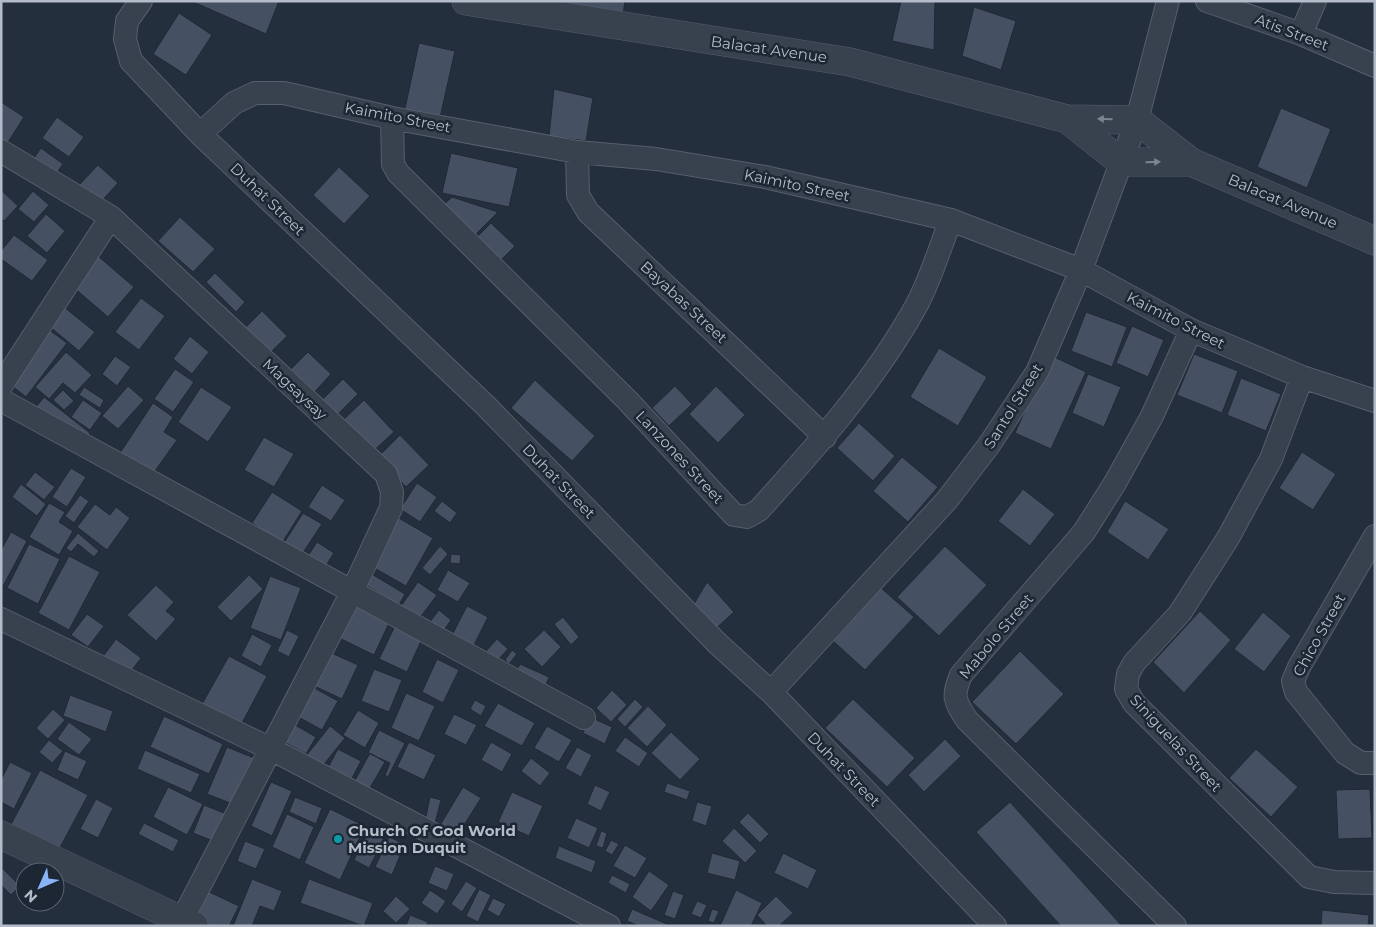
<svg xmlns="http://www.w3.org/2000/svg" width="1376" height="927" viewBox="0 0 1376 927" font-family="Montserrat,sans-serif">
<rect width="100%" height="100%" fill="#242f3e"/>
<path fill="#455162" stroke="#1f2835" d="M 191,1 L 279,1 L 266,34 Z
M 567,1 L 625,1 L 623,14 L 566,3 Z
M 901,1 L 935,1 L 934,50 L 892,41 Z
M 974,7 L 1016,21 L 1001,70 L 962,56 Z
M 179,13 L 212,35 L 186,75 L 153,54 Z
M 419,43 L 455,51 L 439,122 L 404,113 Z
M 554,89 L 593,98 L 586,141 L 549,136 Z
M 1,102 L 24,117 L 5,147 L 1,145 Z
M 1281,108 L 1331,129 L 1307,188 L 1257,167 Z
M 57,117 L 84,137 L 69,157 L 42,138 Z
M 41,148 L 63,164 L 54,177 L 32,161 Z
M 451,153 L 518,168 L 509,207 L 442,193 Z
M 98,165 L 118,183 L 99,204 L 79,185 Z
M 339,167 L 370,196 L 344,224 L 313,195 Z
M 1,190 L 18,206 L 4,221 L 1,219 Z
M 33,191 L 49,205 L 34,222 L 18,209 Z
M 452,197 L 498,212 L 468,242 L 438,210 Z
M 46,214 L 65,231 L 47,253 L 27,236 Z
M 180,217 L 215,249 L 193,272 L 158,241 Z
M 491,223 L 515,246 L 496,265 L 473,241 Z
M 14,235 L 48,260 L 32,281 L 1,259 L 1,251 Z
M 98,256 L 134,287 L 108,317 L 72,286 Z
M 215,273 L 245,302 L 236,312 L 206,282 Z
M 141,298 L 165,316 L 139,350 L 115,332 Z
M 64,307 L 95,332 L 79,351 L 49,326 Z
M 262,311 L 287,336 L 267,356 L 242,331 Z
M 1086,312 L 1127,327 L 1112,367 L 1071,351 Z
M 1132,326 L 1164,340 L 1148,377 L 1116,363 Z
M 48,329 L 67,343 L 26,397 L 7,382 Z
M 190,336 L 209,352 L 192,374 L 173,359 Z
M 939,348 L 987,377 L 958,426 L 910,397 Z
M 66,352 L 92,375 L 75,393 L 63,383 L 49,399 L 35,387 Z
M 308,352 L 331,374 L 310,397 L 287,373 Z
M 1194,354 L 1238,371 L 1222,413 L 1177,395 Z
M 1050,355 L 1086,372 L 1051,449 L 1015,433 Z
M 115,356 L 131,367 L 117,386 L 102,374 Z
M 175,369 L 194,382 L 173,412 L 154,399 Z
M 1088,374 L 1121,387 L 1104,427 L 1072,413 Z
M 1241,378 L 1281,394 L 1266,431 L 1227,415 Z
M 343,379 L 358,394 L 336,416 L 321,401 Z
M 535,380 L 595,436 L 572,461 L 511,408 Z
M 128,386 L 144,400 L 118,429 L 102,416 Z
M 675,386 L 692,404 L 669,426 L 652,408 Z
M 716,386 L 745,415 L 718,443 L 689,414 Z
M 84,387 L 104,400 L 100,408 L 79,395 Z
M 201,387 L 232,407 L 208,442 L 178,422 Z
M 63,390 L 74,401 L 64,410 L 53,400 Z
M 44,397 L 90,433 L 82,443 L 36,407 Z
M 83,400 L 102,413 L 90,430 L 71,417 Z
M 364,400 L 394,432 L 370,454 L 341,422 Z
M 153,403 L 173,417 L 164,432 L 177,440 L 150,478 L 118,456 Z
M 859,423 L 895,456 L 873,481 L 837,448 Z
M 400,435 L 429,465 L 406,487 L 378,457 Z
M 264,437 L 294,454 L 274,487 L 244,470 Z
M 1302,452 L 1336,474 L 1313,510 L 1279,488 Z
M 902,457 L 938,487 L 908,522 L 873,491 Z
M 71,468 L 86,477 L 67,507 L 52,497 Z
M 35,472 L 55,487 L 44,500 L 25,485 Z
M 417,483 L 437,497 L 420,522 L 400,509 Z
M 21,484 L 46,504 L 37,516 L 12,497 Z
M 322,485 L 345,500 L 331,521 L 308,507 Z
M 1023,489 L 1055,514 L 1030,546 L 998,521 Z
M 272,492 L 302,511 L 282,543 L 252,523 Z
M 80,495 L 89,501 L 74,523 L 65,516 Z
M 442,501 L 457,513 L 450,523 L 434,511 Z
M 1125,501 L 1169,529 L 1148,560 L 1107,532 Z
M 49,503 L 65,512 L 59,522 L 73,531 L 59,555 L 29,537 Z
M 95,504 L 110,515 L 116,507 L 130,518 L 107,550 L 77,527 Z
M 303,513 L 322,524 L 300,557 L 282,546 Z
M 397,517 L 433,538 L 406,586 L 369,565 Z
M 11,532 L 27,541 L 2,588 L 1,550 Z
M 78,533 L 99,551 L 94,557 L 78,544 L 71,552 L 66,548 Z
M 317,542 L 334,553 L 323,570 L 306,559 Z
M 29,544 L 60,559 L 38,604 L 7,588 Z
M 440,546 L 448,554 L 430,575 L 422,568 Z
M 945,546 L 987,585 L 939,636 L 897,597 Z
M 451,554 L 461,555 L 460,564 L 450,563 Z
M 69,556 L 100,572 L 69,630 L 38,613 Z
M 365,570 L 405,594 L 399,605 L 359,581 Z
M 448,570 L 470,583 L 458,602 L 437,590 Z
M 249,575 L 263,589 L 231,621 L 217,607 Z
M 270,576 L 301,588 L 281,640 L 250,628 Z
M 418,582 L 437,595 L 419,619 L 401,606 Z
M 707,582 L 734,612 L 712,632 L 691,609 Z
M 156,585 L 174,602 L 166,611 L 176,619 L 156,641 L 127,615 Z
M 881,588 L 914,617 L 865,670 L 833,641 Z
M 353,603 L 390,621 L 374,655 L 337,637 Z
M 467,606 L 488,617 L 473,647 L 452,635 Z
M 439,610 L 451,620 L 442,633 L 429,623 Z
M 1200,611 L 1231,640 L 1184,693 L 1153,662 Z
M 1263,612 L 1291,636 L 1264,672 L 1234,649 Z
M 87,614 L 104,626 L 88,647 L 71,635 Z
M 563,617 L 579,637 L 571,645 L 554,624 Z
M 395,626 L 422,639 L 407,672 L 379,659 Z
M 287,630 L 299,636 L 289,657 L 277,651 Z
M 544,630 L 561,647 L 542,667 L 524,649 Z
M 252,634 L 272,645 L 261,667 L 241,656 Z
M 116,639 L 141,658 L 126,678 L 101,659 Z
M 497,639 L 508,649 L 497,661 L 486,651 Z
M 325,650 L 358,665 L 342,699 L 310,684 Z
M 512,650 L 517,654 L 509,664 L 505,660 Z
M 1020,651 L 1064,694 L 1016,744 L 972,702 Z
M 229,656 L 267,676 L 241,725 L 202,704 Z
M 437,659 L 459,670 L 443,703 L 422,692 Z
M 520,664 L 549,677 L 545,687 L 515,674 Z
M 374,669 L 402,680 L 389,712 L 361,701 Z
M 307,684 L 338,701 L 322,730 L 291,713 Z
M 612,690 L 627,705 L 611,722 L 596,708 Z
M 406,693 L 435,706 L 419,741 L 391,728 Z
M 70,695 L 113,711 L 106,732 L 63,716 Z
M 635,699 L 643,707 L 625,727 L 617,719 Z
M 853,699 L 915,758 L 887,787 L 825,728 Z
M 475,700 L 486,706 L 481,716 L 470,709 Z
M 498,703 L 535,723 L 522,746 L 484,726 Z
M 648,706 L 667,725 L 647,747 L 627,728 Z
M 53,709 L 65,720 L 48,739 L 36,728 Z
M 358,710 L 379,723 L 365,748 L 343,735 Z
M 454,714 L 477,725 L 466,745 L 444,734 Z
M 164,716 L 223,744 L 209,774 L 150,747 Z
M 590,717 L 612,727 L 605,744 L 583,733 Z
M 288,721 L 316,737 L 306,754 L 279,739 Z
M 69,722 L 92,739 L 79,755 L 57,739 Z
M 330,726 L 345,738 L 321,768 L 306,756 Z
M 547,726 L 572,740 L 559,762 L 534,748 Z
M 379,730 L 405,743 L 388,777 L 385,775 L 390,763 L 368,753 Z
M 671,732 L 700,759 L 680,780 L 651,753 Z
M 625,737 L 648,753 L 639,767 L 615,751 Z
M 945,739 L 961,756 L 924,792 L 908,775 Z
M 49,740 L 63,751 L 52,763 L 39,752 Z
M 409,742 L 436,755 L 424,780 L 397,767 Z
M 491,742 L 512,754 L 502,772 L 481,760 Z
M 227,747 L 254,758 L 235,805 L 207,794 Z
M 577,747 L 592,755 L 581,777 L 565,768 Z
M 338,749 L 361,761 L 349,784 L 326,771 Z
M 1256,749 L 1298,787 L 1271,817 L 1229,778 Z
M 145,750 L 200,774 L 191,793 L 137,769 Z
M 65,751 L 87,761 L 78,780 L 57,770 Z
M 370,753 L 385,762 L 367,793 L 353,784 Z
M 531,758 L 550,773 L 540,786 L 521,771 Z
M 10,762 L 32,773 L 14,809 L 1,802 L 1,780 Z
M 40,770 L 88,795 L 56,855 L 8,830 Z
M 271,782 L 292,791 L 272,836 L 251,826 Z
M 667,783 L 690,791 L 687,800 L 664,792 Z
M 595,785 L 610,792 L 601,811 L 587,804 Z
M 168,787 L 203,804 L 187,835 L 153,817 Z
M 463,787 L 481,798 L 456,838 L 439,827 Z
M 1370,789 L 1372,838 L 1338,839 L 1336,790 Z
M 512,792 L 543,806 L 529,836 L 498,822 Z
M 295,797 L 322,808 L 316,824 L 289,812 Z
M 430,797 L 441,800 L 435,823 L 425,821 Z
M 96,799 L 113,808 L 98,838 L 80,829 Z
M 697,802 L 712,806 L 706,826 L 692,821 Z
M 1010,802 L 1122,926 L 1061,926 L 976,832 Z
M 204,805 L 229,815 L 218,843 L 193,833 Z
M 330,809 L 365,826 L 340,880 L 304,863 Z
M 748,813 L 769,834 L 760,843 L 739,822 Z
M 287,814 L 314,827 L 300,860 L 272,847 Z
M 576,818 L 598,828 L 589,848 L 567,838 Z
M 144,823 L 179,840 L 173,852 L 138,834 Z
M 734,828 L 757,851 L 745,863 L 722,841 Z
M 601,831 L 607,833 L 603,848 L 596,846 Z
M 368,832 L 384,839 L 369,868 L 354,860 Z
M 389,837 L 405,844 L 392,875 L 375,867 Z
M 611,840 L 619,844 L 612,855 L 605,851 Z
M 245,841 L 265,849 L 256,869 L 237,861 Z
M 625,845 L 647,858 L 635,878 L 613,866 Z
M 559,846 L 596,861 L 592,873 L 555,858 Z
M 712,853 L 740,861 L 735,880 L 707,873 Z
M 783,853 L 817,870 L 808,889 L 774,873 Z
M 435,866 L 454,874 L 447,891 L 428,883 Z
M 1,867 L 20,886 L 11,895 L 1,885 Z
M 649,871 L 669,885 L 651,911 L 632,897 Z
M 612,875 L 630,884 L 626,893 L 608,883 Z
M 252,879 L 282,891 L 274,911 L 260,906 L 252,926 L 233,926 Z
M 309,879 L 373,903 L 364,926 L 300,903 Z
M 466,881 L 477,888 L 462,912 L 451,904 Z
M 479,889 L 491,895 L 478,922 L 466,916 Z
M 205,890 L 239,906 L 229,926 L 201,926 L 190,920 Z
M 430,890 L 446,901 L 437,914 L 421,903 Z
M 736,890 L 762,903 L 751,926 L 720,926 Z
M 673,891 L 684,895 L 675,919 L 664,915 Z
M 396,896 L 410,909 L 396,923 L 383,911 Z
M 776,896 L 793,913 L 779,926 L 767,926 L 757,915 Z
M 493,898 L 506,904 L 499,917 L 487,910 Z
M 697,901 L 707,905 L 701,918 L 691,914 Z
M 632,909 L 669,925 L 669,926 L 639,926 L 627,921 Z
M 712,909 L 719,911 L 714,923 L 708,921 Z
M 1322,910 L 1369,915 L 1368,926 L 1321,926 Z
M 410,915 L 428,922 L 426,926 L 406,926 Z"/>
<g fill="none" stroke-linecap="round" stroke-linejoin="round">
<defs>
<path id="minor" d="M 141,1 L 127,21 L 125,39 L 131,61 L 200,134 L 485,405 L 718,644 L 771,692 L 995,926
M 1207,1 L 1301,34 L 1375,66
M 1301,34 L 1315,1
M 392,118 L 393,164 L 398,173 L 628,401 L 734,515 L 747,517 L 759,510 C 816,447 873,383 915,308 C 930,282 939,249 951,220
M 200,134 L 234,103 L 255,93 L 284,93 L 392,118 L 577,152 L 656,159 L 765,177 L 951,220 L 1081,270 L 1191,330 L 1302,377 L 1375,401
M 1,151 L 111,217 L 386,474 L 392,492 L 391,508 L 352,592 L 182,920
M 577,152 L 578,195 L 588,212 L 825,437
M 1302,377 L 1271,459 L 1228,538 L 1180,613 L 1134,663 L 1128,674 L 1126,689 L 1134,703 L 1309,877 L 1334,882 L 1375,883
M 1,386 L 111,217
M 1,400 L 584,718
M 1375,536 L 1299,667 L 1293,681 L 1296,692 L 1345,753 L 1361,763 L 1375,763
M 1,619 L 271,749 L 609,926
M 771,692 L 947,500 L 989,445 L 1037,372 L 1081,270 L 1137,120 L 1168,1
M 1175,926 L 967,720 C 954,700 952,696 961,675 L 1084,532 L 1115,483 L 1152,416 L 1191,330"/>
<path id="tertiary" d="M 466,1 L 850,62 L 1067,119 L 1137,120 L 1191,162 L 1375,241
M 1067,119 L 1121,162 L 1191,162
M 1,835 L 194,926"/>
</defs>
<use href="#minor" stroke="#565f6c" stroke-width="24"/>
<use href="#tertiary" stroke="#565f6c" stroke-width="29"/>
<use href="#minor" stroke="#38414e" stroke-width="22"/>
<use href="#tertiary" stroke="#38414e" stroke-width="28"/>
</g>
<defs><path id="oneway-solid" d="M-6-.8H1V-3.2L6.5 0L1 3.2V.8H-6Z" transform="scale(1.25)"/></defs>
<g fill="#7c8592">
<use href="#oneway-solid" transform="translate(1105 119) rotate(-179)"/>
<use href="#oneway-solid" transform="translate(1153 162) rotate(-1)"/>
</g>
<circle fill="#0f9aa8" stroke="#1d2633" stroke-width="2" cx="338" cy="839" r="5"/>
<g text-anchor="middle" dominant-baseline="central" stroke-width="5" stroke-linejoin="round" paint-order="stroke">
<g font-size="15" fill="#b4bcc9" stroke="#1d2633">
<text transform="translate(1292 32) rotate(21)">Atis Street</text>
<text transform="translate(769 49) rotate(8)">Balacat Avenue</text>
<text transform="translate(398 117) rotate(11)">Kaimito Street</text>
<text transform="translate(797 185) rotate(12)">Kaimito Street</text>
<text transform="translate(268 199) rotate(44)">Duhat Street</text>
<text transform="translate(1283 201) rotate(23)">Balacat Avenue</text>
<text transform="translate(684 302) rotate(43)">Bayabas Street</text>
<text transform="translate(1176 320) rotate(27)">Kaimito Street</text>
<text transform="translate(295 389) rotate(43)">Magsaysay</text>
<text transform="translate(1013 406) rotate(-58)">Santol Street</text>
<text transform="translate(680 457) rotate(47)">Lanzones Street</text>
<text transform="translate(559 481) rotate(46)">Duhat Street</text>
<text transform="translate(1319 635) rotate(-61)">Chico Street</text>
<text transform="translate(996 636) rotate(-50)">Mabolo Street</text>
<text transform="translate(1176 743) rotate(47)">Siniguelas Street</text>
<text transform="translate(844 769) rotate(46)">Duhat Street</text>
</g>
<g font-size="15" font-weight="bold" fill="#b4bcc9" stroke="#1d2633" text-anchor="start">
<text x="348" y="830">Church Of God World<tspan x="348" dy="17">Mission Duquit</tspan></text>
</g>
</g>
<rect width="1376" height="927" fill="none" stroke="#b4bcc9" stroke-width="5"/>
<g transform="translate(40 887) rotate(225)"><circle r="24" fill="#1d2633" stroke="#59626f"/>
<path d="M0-4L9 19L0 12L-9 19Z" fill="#8ab4f8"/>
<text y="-8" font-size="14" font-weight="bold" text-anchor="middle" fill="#b4bcc9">N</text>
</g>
</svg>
